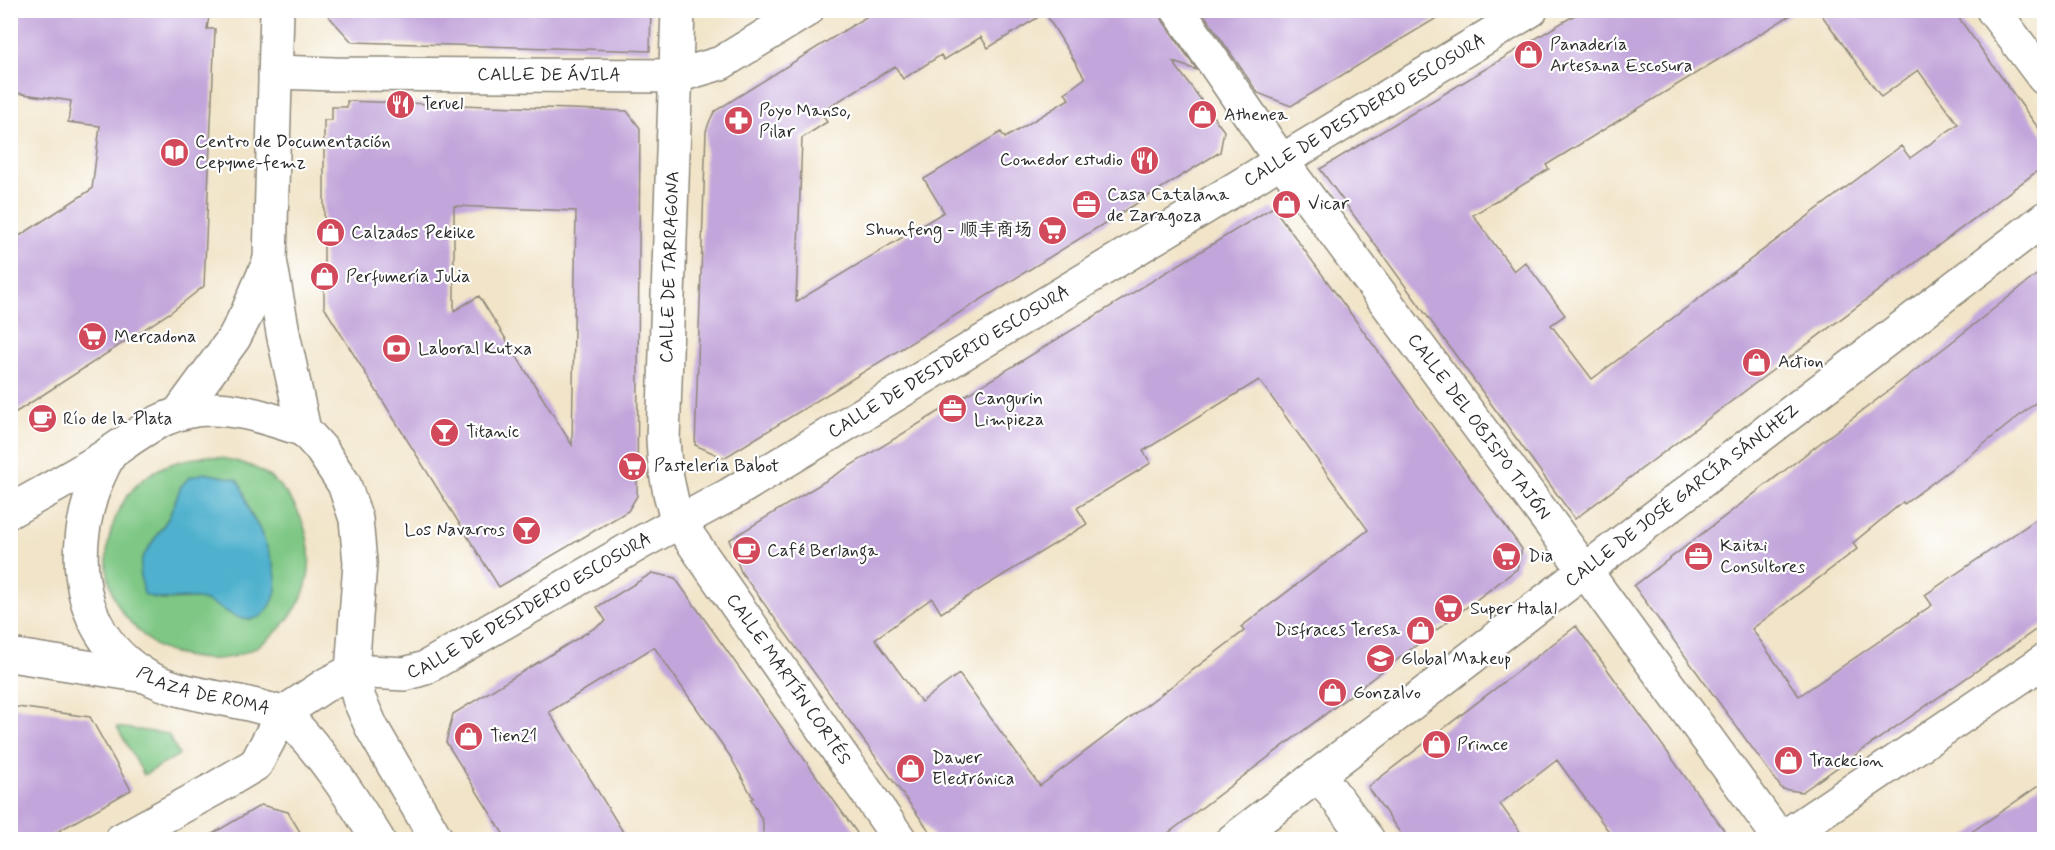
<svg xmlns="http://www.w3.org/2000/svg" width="2055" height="850" viewBox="0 0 2055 850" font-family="Mynerve,'LXGW WenKai TC',sans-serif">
<rect width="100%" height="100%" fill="#fff"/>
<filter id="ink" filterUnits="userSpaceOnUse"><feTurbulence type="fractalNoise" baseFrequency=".0167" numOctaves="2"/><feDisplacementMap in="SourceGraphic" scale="12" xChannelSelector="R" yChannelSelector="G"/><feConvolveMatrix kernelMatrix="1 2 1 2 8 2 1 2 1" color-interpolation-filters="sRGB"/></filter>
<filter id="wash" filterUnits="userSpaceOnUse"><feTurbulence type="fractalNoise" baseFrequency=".008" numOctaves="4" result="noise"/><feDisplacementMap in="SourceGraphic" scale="24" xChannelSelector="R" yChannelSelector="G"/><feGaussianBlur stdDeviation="1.35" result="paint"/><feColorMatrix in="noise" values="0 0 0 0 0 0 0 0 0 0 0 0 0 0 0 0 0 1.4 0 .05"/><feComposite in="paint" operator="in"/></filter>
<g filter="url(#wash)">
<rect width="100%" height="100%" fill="#f1e4c8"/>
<path fill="#7ec784" stroke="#547958" stroke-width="1.5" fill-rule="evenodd" d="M 208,456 C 228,459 247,462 264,473 C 309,503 325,570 292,614 C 272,641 243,661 208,659 C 190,658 172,655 156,646 C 151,643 146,638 142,634 C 130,623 118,610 113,594 C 97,552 114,497 152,473 C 169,462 188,459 208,456 ZM 181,486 L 247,502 L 250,514 L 258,526 L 269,553 L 250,620 L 228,613 L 213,603 L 200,599 L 161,600 L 149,547 L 169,517 Z
M 117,727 L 168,734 L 179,755 L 144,775 Z"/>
<path fill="#4fb1cd" stroke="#3d6e7c" stroke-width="1.5" d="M 204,473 L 236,479 C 245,489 245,499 250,512 C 252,518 256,522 259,528 C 268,551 286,582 270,606 C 266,613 261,618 253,619 C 237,623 218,603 202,600 C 182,595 163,604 144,594 L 140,574 L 142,558 L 169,517 L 181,486 L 190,477 Z"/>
<g id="blocks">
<path fill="#c2a5da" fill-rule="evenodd" d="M 10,10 L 210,10 L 207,29 L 215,29 L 204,286 L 171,312 L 10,416 L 10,242 L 92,189 L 100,126 L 68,122 L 71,101 L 10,92 Z
M 323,10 L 651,10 L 650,51 L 352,42 Z
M 877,10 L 1159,10 L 1163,21 L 1197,70 L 1173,62 L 1224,131 L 1220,152 L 724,458 L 695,445 L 706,131 L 710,120 L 715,111 ZM 1045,13 L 1085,78 L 1065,93 L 1069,99 L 1005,138 L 1001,132 L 924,179 L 944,212 L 796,302 L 802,138 L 827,122 L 821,112 L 895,66 L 903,79 L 941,55 L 944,60 L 981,37 L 988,48 Z
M 1201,10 L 1450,10 L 1291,106 L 1258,93 Z
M 1583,10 L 1799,10 L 1546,165 L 1549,169 L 1473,215 L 1514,271 L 1525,262 L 1565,315 L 1551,325 L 1592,379 L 1901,146 L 1910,158 L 1958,124 L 1918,70 L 1881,97 L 1818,10 L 1953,10 L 2044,136 L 2044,166 L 1575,519 L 1320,169 Z
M 347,101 L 627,111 L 640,128 L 637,496 L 628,511 L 499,587 L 324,307 L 324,120 L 332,120 L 332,107 L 347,107 ZM 454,206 L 576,211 L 572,445 L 479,296 L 454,311 Z
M 1273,207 L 1522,549 L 1517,569 L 1159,840 L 936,840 L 741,572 L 729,540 ZM 1259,380 L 1368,530 L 1241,627 L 1244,631 L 1040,786 L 959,674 L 921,702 L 875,639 L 932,598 L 941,613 L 1087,524 L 1077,508 L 1151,463 L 1143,451 Z
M 2044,269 L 2044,396 L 1979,448 L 1904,504 L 1903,502 L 1853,543 L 1857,549 L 1752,629 L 1799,696 L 1932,605 L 1925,595 L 2044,514 L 2044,624 L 1802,792 L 1782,789 L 1634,586 L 1948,345 Z
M 652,573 L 675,578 L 862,840 L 763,840 L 763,822 L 751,799 L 753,798 L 730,756 L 654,647 L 549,712 L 628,840 L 507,840 L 446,742 L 453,714 L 606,621 L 597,607 Z
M 1576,626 L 1731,840 L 1615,840 L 1557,760 L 1500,804 L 1526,840 L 1405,840 L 1368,787 Z
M 10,706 L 90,717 L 131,790 L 43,840 L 10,840 Z
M 2044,782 L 2044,840 L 1960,840 Z
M 261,805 L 288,812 L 305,840 L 202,840 Z"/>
</g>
</g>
<g filter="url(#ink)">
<use href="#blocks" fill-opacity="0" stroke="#8e887a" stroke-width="1.5"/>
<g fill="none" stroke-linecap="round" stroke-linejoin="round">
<defs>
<g id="street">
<path id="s1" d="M 678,10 L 663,439 C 664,467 669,495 678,521 L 900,840"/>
<path id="s2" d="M 1178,10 L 1282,162 L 1559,535 L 1781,840"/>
<path d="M 1993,10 L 2044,78"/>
<path id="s3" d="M 275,72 L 334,74 L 677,76 L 721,63 L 807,10"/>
<path id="s4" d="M 352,671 L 405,674 L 425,668 L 640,543 L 729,495 L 1531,10"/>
<path d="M 1319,775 L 1368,840"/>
<path d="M 1781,839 L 2044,661"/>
<path d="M 121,840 L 214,789 L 256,764 L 283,713"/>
</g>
<g id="secondary">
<path d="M 277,10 L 270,260 L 284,338 L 304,430 L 321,449 L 344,484 L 356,519 L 360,563 L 352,671 L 359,699 L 372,728 L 437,840"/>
<path d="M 179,413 L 234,338 L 248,311 L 270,260"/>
<path id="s5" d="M 111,452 C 68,524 65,629 146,676 C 173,691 204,695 234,701 C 251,704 267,709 283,713 L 327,684 L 352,671"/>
<path d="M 10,511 C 44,492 79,474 110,453 C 138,434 161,415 196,410 C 232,405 270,419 304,430"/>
<path d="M 10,655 L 145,676"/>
<path d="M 283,713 C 322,752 349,793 378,840"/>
<path id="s6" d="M 1233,840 L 2044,219"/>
</g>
</defs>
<use href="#street" stroke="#8e887a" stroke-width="36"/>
<use href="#secondary" stroke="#8e887a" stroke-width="36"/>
<use href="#street" stroke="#fff" stroke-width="33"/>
<use href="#secondary" stroke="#fff" stroke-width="33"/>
</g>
</g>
<defs>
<symbol id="shop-disc" viewBox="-11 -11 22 22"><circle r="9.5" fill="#d1495b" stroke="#fff"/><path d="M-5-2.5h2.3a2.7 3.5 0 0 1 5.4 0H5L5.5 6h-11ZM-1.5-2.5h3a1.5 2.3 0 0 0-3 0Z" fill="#fff"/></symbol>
<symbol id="restaurant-disc" viewBox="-11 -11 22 22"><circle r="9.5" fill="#d1495b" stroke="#fff"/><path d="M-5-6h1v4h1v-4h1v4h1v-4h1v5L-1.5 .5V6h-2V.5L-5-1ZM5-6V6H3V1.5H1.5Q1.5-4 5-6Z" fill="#fff"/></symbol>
<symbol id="pharmacy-disc" viewBox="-11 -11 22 22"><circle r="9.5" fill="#d1495b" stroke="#fff"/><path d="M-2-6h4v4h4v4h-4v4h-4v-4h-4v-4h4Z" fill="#fff"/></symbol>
<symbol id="library-disc" viewBox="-11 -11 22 22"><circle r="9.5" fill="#d1495b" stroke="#fff"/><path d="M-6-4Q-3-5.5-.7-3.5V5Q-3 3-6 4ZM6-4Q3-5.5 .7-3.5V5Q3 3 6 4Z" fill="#fff"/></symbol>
<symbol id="office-disc" viewBox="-11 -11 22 22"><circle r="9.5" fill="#d1495b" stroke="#fff"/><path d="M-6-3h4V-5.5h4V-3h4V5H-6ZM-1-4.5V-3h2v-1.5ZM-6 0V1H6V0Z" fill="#fff"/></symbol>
<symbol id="supermarket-disc" viewBox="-11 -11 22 22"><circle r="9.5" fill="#d1495b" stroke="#fff"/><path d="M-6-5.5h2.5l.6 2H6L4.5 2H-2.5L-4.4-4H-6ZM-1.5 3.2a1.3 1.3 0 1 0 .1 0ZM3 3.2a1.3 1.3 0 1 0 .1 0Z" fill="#fff"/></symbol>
<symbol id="bank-disc" viewBox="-11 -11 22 22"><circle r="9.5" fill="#d1495b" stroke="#fff"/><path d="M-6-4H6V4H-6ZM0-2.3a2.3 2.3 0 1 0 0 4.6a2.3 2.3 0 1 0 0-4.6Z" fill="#fff"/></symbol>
<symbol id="cafe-disc" viewBox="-11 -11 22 22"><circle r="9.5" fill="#d1495b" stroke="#fff"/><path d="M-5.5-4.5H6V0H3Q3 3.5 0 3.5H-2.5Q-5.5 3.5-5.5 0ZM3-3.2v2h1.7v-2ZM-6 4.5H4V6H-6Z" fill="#fff"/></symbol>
<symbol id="bar-disc" viewBox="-11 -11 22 22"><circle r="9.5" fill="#d1495b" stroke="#fff"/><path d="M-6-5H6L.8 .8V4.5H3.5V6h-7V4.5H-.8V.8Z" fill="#fff"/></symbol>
<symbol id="school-disc" viewBox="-11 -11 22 22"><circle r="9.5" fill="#d1495b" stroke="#fff"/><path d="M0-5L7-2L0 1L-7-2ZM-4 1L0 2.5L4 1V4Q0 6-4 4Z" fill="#fff"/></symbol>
</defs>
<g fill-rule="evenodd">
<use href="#shop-disc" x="1512" y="38" width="33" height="33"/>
<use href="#restaurant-disc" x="384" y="88" width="33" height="33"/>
<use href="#shop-disc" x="1186" y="98" width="33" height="33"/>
<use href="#pharmacy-disc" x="722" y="104" width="33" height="33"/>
<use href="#library-disc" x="158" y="136" width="33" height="33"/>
<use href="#restaurant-disc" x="1128" y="144" width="33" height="33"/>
<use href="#shop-disc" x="1270" y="188" width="33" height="33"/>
<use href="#office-disc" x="1070" y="188" width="33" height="33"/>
<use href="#supermarket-disc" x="1036" y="214" width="33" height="33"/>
<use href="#shop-disc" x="314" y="216" width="33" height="33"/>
<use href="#shop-disc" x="308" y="260" width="33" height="33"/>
<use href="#supermarket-disc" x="76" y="320" width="33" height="33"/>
<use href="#bank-disc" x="380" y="332" width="33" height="33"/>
<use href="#shop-disc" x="1740" y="346" width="33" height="33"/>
<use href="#office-disc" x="936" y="392" width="33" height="33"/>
<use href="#cafe-disc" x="26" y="402" width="33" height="33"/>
<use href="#bar-disc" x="428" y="416" width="33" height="33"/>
<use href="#supermarket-disc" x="616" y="450" width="33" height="33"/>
<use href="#bar-disc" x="510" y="514" width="33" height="33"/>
<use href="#cafe-disc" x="730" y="534" width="33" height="33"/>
<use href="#supermarket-disc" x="1490" y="540" width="33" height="33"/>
<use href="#office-disc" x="1682" y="540" width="33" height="33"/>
<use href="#supermarket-disc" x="1432" y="592" width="33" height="33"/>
<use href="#shop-disc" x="1404" y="614" width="33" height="33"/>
<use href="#school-disc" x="1364" y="642" width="33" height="33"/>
<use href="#shop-disc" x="1316" y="676" width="33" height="33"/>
<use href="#shop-disc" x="452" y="720" width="33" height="33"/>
<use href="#shop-disc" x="1420" y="728" width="33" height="33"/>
<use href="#shop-disc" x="1772" y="744" width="33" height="33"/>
<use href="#shop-disc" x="894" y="752" width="33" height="33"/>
</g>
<g text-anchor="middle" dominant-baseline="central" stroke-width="4.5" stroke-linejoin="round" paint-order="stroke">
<g font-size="18" fill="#2b2b2b" stroke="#fff" text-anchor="start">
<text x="1550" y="45">Panadería<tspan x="1550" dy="21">Artesana Escosura</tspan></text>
<text x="422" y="104">Teruel</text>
<text x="759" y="111">Poyo Manso,<tspan x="759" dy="21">Pilar</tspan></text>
<text x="1224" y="115">Athenea</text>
<text x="195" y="142">Centro de Documentación<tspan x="195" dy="21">Cepyme-femz</tspan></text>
<text x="1123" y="160" text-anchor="end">Comedor estudio</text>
<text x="1107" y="195">Casa Catalana<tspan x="1107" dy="21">de Zaragoza</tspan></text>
<text x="1308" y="204">Vicar</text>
<text x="1032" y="230" text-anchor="end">Shunfeng - 顺丰商场</text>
<text x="351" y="233">Calzados Pekike</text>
<text x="346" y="277">Perfumería Julia</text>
<text x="114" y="337">Mercadona</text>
<text x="418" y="349">Laboral Kutxa</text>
<text x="1778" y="362">Action</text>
<text x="974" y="399">Cangurin<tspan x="974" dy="21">Limpieza</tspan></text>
<text x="63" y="419">Río de la Plata</text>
<text x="466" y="432">Titanic</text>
<text x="654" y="466">Pastelería Babot</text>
<text x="505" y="530" text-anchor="end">Los Navarros</text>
<text x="1720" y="546">Kaitai<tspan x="1720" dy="21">Consultores</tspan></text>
<text x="767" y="551">Café Berlanga</text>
<text x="1528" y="556">Dia</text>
<text x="1470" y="609">Super Halal</text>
<text x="1400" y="630" text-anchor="end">Disfraces Teresa</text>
<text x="1401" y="659">Global Makeup</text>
<text x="1353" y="693">Gonzalvo</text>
<text x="490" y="736">Tien21</text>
<text x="1457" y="745">Prince</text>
<text x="932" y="758">Dawer<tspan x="932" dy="21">Electrónica</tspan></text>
<text x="1809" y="761">Trackcion</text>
</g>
<g font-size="18" fill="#2b2b2b" stroke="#fff">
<text stroke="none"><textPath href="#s3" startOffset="274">CALLE DE ÁVILA</textPath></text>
<text stroke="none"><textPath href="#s4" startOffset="1167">CALLE DE DESIDERIO ESCOSURA</textPath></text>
<text transform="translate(670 267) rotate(-88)">CALLE DE TARRAGONA</text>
<text stroke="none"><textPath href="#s4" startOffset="681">CALLE DE DESIDERIO ESCOSURA</textPath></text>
<text stroke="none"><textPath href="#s2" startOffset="514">CALLE DEL OBISPO TAJÓN</textPath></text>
<text stroke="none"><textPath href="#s6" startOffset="566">CALLE DE JOSÉ GARCÍA SÁNCHEZ</textPath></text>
<text stroke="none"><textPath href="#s4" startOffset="195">CALLE DE DESIDERIO ESCOSURA</textPath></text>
<text stroke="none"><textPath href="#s1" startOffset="706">CALLE MARTÍN CORTÉS</textPath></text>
<text stroke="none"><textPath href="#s5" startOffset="312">PLAZA DE ROMA</textPath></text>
</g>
</g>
<rect width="2055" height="850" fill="none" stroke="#fff" stroke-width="36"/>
</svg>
